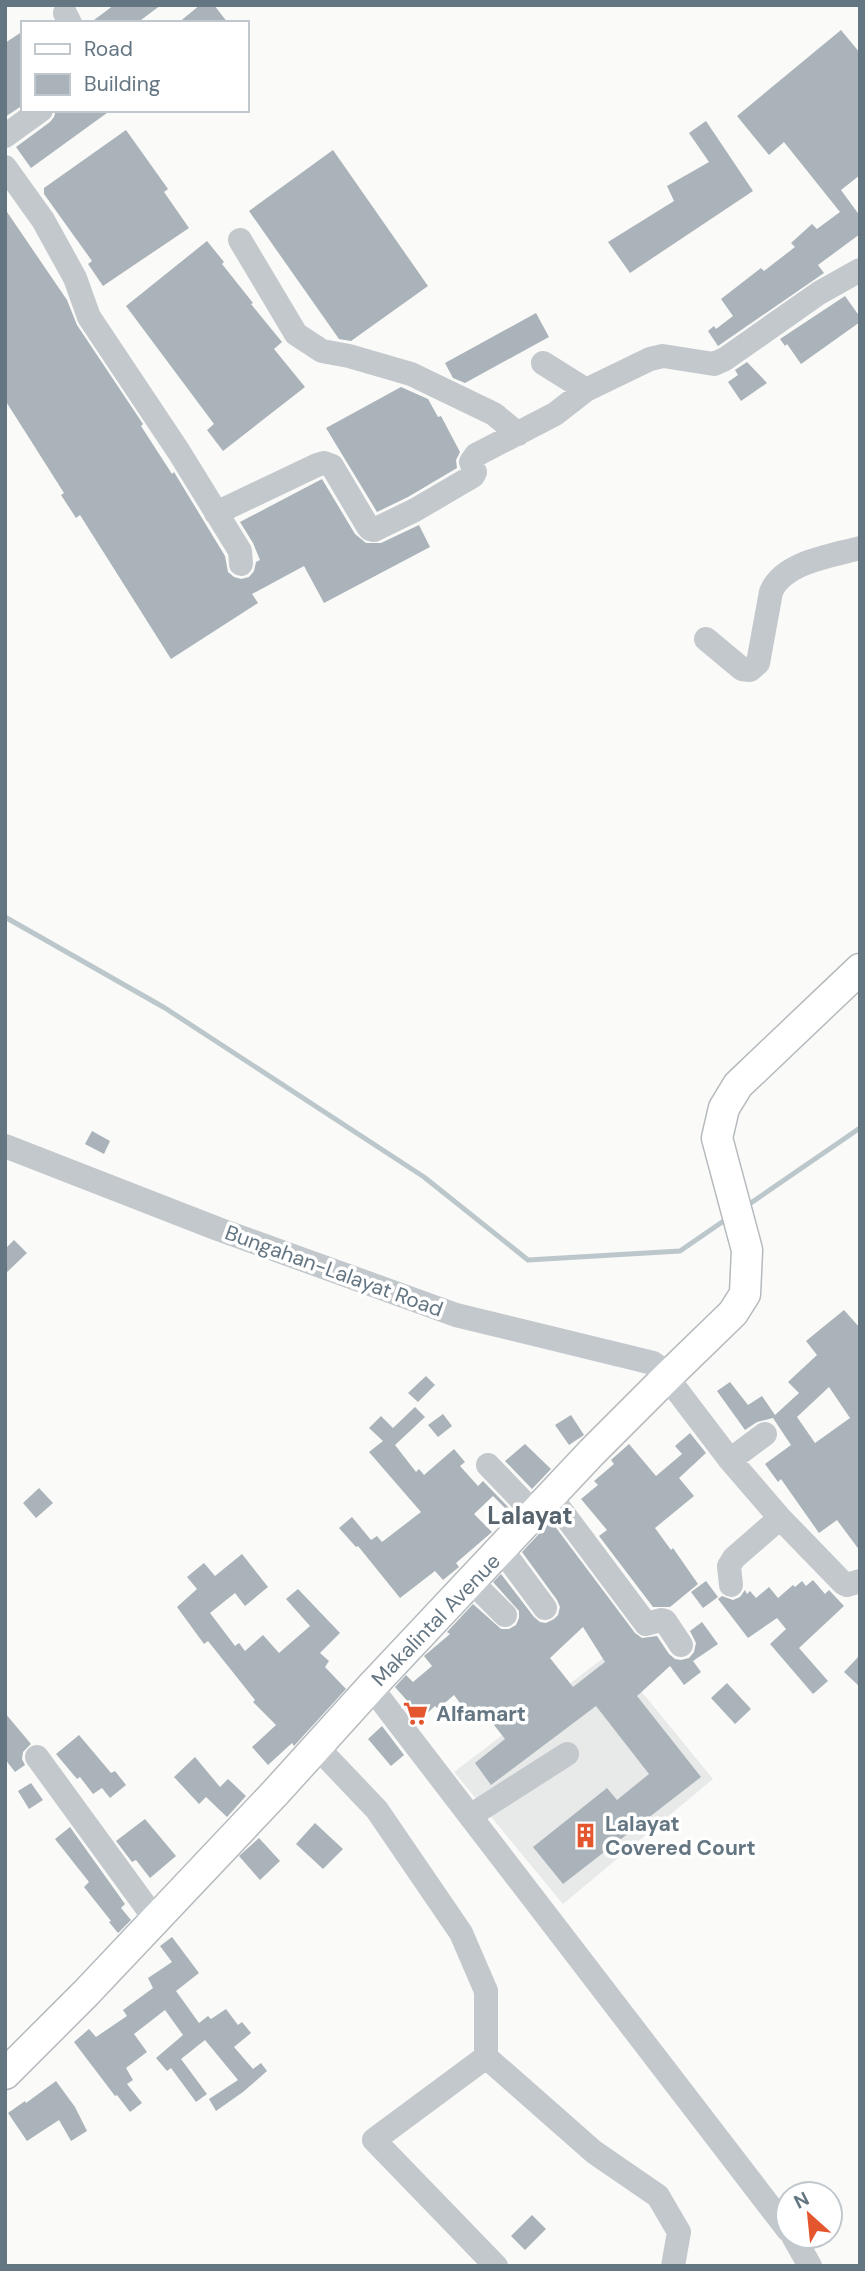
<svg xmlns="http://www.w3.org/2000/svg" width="865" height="2271" viewBox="0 0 865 2271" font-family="'DM Sans',sans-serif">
<rect width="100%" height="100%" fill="#fafaf8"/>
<path fill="#e8e9e9" d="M 610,1653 L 713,1779 L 563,1904 L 454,1772 Z"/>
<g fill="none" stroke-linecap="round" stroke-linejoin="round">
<path stroke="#bbc7cb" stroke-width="5" d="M 5,917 L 165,1008 L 424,1177 L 528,1260 L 680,1251 L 728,1218
M 745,1207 L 860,1128"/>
</g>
<path fill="#aab3b9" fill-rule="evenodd" d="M 114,5 L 161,5 L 137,23 L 90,23 Z
M 200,5 L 214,5 L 228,23 L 178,23 Z
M 841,30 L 860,53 L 860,175 L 841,190 L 860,216 L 860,234 L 818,265 L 824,273 L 718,346 L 708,331 L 714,326 L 716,329 L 733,316 L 721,299 L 761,268 L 764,271 L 795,247 L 791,243 L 812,224 L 817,229 L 840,212 L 784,142 L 769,155 L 737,116 Z
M 23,31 L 23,105 L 5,117 L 5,43 Z
M 56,110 L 111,110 L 31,168 L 16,147 L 50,122 L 54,117 Z
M 706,121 L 753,191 L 630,273 L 608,242 L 674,201 L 667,186 L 709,162 L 689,133 Z
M 126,130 L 168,189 L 164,192 L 189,228 L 103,286 L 88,264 L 92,261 L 44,194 L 44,188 Z
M 333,150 L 428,286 L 351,341 L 339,339 L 249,211 Z
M 5,209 L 67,300 L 77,325 L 143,424 L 141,426 L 172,474 L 174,472 L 225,556 L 228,572 L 234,577 L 241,579 L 249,577 L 254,571 L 256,562 L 260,560 L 253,543 L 240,522 L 322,479 L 355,534 L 366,543 L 381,543 L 419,525 L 430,547 L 324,603 L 304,566 L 252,594 L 258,603 L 171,659 L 80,515 L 76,518 L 61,495 L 64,493 L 5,400 Z
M 207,241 L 224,262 L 222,264 L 253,303 L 251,304 L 282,342 L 274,349 L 305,387 L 223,451 L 207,430 L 214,424 L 126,306 Z
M 845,296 L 860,317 L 860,322 L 801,364 L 787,344 L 785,346 L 780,339 Z
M 536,313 L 549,337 L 465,383 L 453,378 L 445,363 Z
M 747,362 L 767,383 L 741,401 L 728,382 L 738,375 L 735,370 Z
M 401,387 L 428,399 L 438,417 L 441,416 L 460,452 L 456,460 L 457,468 L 408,497 L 377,512 L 326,428 Z
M 92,1131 L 110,1141 L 104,1154 L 85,1144 Z
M 14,1240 L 27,1253 L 5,1274 L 5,1249 Z
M 844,1310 L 860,1328 L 860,1551 L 837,1520 L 819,1533 L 781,1479 L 778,1482 L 765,1464 L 791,1445 L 773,1418 L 757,1422 L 745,1430 L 717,1391 L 730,1382 L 748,1405 L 762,1396 L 775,1415 L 799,1393 L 788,1382 L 817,1355 L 806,1341 ZM 829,1387 L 850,1418 L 815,1443 L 797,1417 Z
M 426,1376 L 435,1385 L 418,1402 L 408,1393 Z
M 415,1407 L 425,1417 L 395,1445 L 416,1472 L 419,1469 L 424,1475 L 454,1449 L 465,1462 L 460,1466 L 478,1486 L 483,1481 L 511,1510 L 509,1512 L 493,1496 L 474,1514 L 492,1532 L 456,1563 L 459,1567 L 443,1580 L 435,1571 L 400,1598 L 358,1546 L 356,1547 L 339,1528 L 352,1517 L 371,1540 L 377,1536 L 382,1542 L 421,1512 L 369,1452 L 383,1441 L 369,1428 L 381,1416 L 393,1428 Z
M 443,1414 L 452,1426 L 438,1437 L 428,1425 Z
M 571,1415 L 584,1435 L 569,1445 L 555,1425 Z
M 690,1433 L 706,1453 L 679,1478 L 694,1496 L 655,1528 L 671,1550 L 673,1548 L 698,1584 L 670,1607 L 653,1607 L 599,1536 L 607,1530 L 581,1499 L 598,1485 L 594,1481 L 614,1464 L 611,1460 L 629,1444 L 656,1476 L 682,1454 L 675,1446 Z
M 525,1444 L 551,1469 L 532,1489 L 505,1461 Z
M 39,1488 L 53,1503 L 36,1518 L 23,1503 Z
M 551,1521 L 635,1633 L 642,1638 L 657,1636 L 669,1654 L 675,1659 L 681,1660 L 689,1658 L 694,1652 L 696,1643 L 690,1631 L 702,1622 L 718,1644 L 693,1661 L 701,1672 L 684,1685 L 670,1666 L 637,1696 L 701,1777 L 563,1884 L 533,1847 L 607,1788 L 617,1800 L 649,1774 L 596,1706 L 491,1785 L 475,1763 L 505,1739 L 479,1706 L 468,1714 L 454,1695 L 438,1709 L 435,1706 L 417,1723 L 406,1708 L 410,1704 L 395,1687 L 406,1675 L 413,1682 L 432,1666 L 424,1656 L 450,1634 L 447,1632 L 473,1604 L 501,1629 L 509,1629 L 516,1625 L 519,1618 L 519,1611 L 493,1582 L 501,1574 L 534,1617 L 540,1622 L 546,1623 L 554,1619 L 558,1615 L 560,1607 L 557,1600 L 522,1552 ZM 583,1627 L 605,1662 L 573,1687 L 550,1658 Z
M 242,1554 L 268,1587 L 245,1606 L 235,1593 L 210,1613 L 235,1646 L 239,1643 L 245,1651 L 263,1635 L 279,1653 L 310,1626 L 286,1599 L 298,1589 L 340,1633 L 320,1653 L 329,1661 L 325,1667 L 346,1689 L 294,1746 L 292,1743 L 268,1765 L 252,1747 L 276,1725 L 253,1702 L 255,1700 L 208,1641 L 204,1644 L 177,1607 L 197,1589 L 187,1577 L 204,1563 L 215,1576 Z
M 813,1580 L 825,1594 L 829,1590 L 844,1606 L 799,1648 L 828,1681 L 813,1694 L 770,1644 L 786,1629 L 777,1618 L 748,1638 L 718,1599 L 722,1596 L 733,1600 L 740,1597 L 745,1590 L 747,1594 L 750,1591 L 756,1598 L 769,1587 L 778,1598 L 793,1585 L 795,1587 L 802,1581 L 806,1586 Z
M 706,1581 L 718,1597 L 703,1608 L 691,1592 Z
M 860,1655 L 860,1687 L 844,1672 Z
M 727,1683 L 751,1709 L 735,1724 L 711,1698 Z
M 5,1713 L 31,1744 L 23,1752 L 22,1759 L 25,1765 L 15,1772 L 5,1759 Z
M 382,1726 L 404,1755 L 391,1766 L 368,1739 Z
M 79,1735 L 111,1773 L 115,1771 L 126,1785 L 110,1798 L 102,1788 L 93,1794 L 80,1777 L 77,1779 L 56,1754 Z
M 195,1757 L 220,1787 L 228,1779 L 246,1796 L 227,1817 L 206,1797 L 199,1804 L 174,1777 Z
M 31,1783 L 43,1800 L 29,1809 L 18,1791 Z
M 145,1819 L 176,1856 L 150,1878 L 136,1860 L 132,1862 L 116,1841 Z
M 315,1823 L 343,1849 L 323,1869 L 296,1844 Z
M 70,1827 L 125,1904 L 121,1908 L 131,1920 L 118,1933 L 109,1922 L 111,1921 L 84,1887 L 89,1882 L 55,1839 Z
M 259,1838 L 280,1861 L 260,1880 L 239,1856 Z
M 172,1937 L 199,1973 L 176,1991 L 199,2023 L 208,2016 L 211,2019 L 226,2009 L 238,2025 L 242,2022 L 251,2033 L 234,2047 L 253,2069 L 261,2063 L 267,2071 L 243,2092 L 216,2111 L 209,2099 L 238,2080 L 205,2040 L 181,2059 L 207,2094 L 196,2102 L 171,2068 L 167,2071 L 156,2058 L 183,2035 L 165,2010 L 134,2034 L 147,2052 L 126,2068 L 133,2080 L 127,2084 L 142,2103 L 130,2112 L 117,2095 L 115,2096 L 74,2042 L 89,2029 L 96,2037 L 127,2016 L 123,2010 L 153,1988 L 148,1978 L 172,1962 L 160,1946 Z
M 56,2081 L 75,2107 L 87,2131 L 71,2141 L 59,2120 L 27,2141 L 8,2113 L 25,2101 L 26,2103 Z
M 532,2215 L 546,2229 L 525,2250 L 511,2236 Z"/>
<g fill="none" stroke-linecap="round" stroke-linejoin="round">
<defs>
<path id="major" d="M 5,2074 L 86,1993 L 276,1792 L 371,1687 L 592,1452 L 667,1377 L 733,1313 L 745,1294 L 747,1250 L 717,1138 L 724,1108 L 738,1085 L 860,969"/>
</defs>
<use href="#major" stroke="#b5babe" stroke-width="33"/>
<path stroke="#c3c8cc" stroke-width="24" d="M 65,13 L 70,23
M 5,136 L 41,110
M 5,167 L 43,220 L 75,278 L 89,317 L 179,452 L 240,551 L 241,564
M 240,240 L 296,334 L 322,351 L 349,356 L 411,374 L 494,414 L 518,434
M 543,363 L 586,390
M 216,513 L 317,465 L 324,463 L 332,466 L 367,525 L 370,529 L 374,530 L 415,510 L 473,476 L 475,472 L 471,462 L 476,455 L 555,414 L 586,390 L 650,359 L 663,356 L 714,364 L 725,359 L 819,293 L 860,270
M 706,639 L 742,669 L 750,670 L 758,663 L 771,592 C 783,562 831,556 860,548
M 5,1146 L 218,1229 L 456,1315 L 653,1363 L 660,1368 L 730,1460 L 780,1518 L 843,1583 L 847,1585 L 860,1581
M 730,1460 L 765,1434
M 488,1465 L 535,1514
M 551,1497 L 646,1624 L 661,1620 L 665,1621 L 681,1645
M 502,1550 L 545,1608
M 472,1582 L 505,1615
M 731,1585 L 729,1566 L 734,1558 L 780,1518
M 371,1687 L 788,2230
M 318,1748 L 377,1810 L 461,1933 L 486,1991 L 486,2057 L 594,2152 L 658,2196 L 679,2232 L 673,2266
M 37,1757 L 155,1919
M 470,1816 L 567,1754
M 486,2057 L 374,2140 L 496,2266
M 793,2236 L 810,2266"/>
<use href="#major" stroke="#fff" stroke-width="30"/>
</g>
<defs>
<symbol id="supermarket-bare" viewBox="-9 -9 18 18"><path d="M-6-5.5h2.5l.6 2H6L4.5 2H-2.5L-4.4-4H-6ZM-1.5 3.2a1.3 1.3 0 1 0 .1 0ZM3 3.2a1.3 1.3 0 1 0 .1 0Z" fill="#e4572e" stroke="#fff" stroke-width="2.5" paint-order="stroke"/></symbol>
<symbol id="building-bare" viewBox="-9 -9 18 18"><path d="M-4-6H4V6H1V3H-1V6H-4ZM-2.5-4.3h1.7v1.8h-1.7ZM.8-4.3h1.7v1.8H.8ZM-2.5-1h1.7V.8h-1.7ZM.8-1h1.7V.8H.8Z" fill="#e4572e" stroke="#fff" stroke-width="2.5" paint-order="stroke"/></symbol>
</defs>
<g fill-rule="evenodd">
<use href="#supermarket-bare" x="398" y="1696" width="35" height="35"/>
<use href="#building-bare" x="568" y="1818" width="35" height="35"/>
</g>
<g text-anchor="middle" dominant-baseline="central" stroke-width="7" stroke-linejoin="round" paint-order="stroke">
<g font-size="21" fill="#657683" stroke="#fff">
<text transform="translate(334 1271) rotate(20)">Bungahan-Lalayat Road</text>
<text transform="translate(436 1620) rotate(-46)">Makalintal Avenue</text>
</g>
<g font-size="21" font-weight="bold" fill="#657683" stroke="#fff" text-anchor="start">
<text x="436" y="1714">Alfamart</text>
<text x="605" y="1824">Lalayat<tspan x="605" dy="24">Covered Court</tspan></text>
</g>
<g font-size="24" font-weight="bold" fill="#57646e" stroke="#fff">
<text x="530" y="1515">Lalayat</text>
</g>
</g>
<rect width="865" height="2271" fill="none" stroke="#657683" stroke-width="14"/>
<rect x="21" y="21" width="228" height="91" fill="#ffffff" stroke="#c1c8cd" stroke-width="2"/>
<rect x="35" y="44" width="35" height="10" fill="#ffffff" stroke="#c1c8cd" stroke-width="2"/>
<text x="84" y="56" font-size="21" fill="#657683">Road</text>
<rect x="35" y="74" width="35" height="21" fill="#aab3b9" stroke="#c1c8cd" stroke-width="2"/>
<text x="84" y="91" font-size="21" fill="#657683">Building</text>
<g transform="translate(809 2215) rotate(333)"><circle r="33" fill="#ffffff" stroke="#c1c8cd" stroke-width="2"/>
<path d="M0-5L12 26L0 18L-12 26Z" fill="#e4572e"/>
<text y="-10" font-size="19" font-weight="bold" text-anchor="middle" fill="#657683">N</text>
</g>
</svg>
